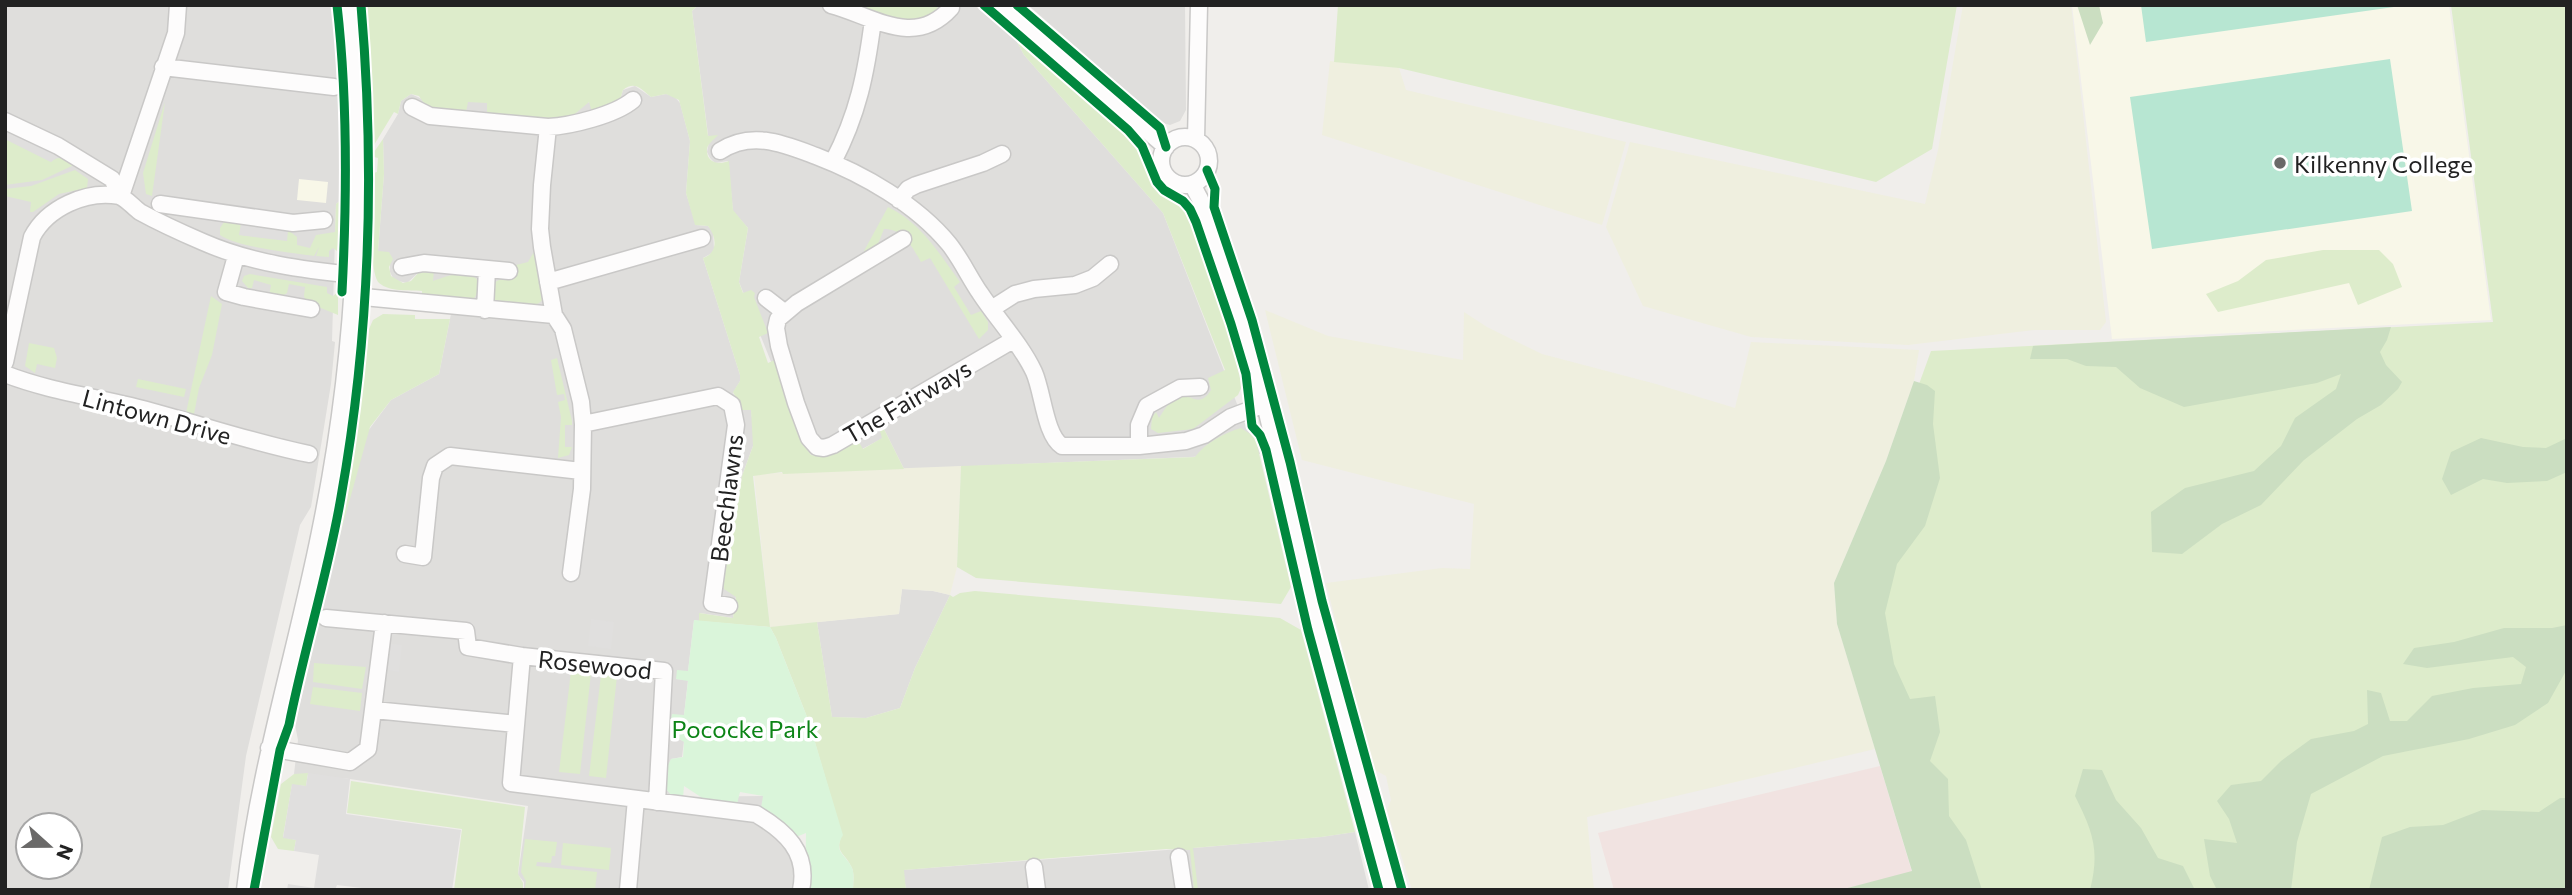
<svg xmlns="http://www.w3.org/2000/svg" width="2572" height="895" viewBox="0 0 2572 895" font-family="Commissioner,sans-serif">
<rect width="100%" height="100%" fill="#f0eeeb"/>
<path fill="#dfdedc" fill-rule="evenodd" d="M 5,5 L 332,5 L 337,43 L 341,200 L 336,204 L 332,341 L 335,342 L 331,384 L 311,507 L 300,525 L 246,756 L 228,890 L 5,890 ZM 28,825 L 70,825 L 70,867 L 28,867 Z
M 698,5 L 856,5 L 936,13 L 938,5 L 974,5 L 1016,40 L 1024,55 L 1163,213 L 1244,422 L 1256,441 L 1260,454 L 904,469 L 884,429 L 883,438 L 862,449 L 836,451 L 825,457 L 811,455 L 806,449 L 739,282 L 748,228 L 733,211 L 728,161 L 715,163 L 710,158 L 707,152 L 709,142 L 692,11 Z
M 1028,5 L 1185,5 L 1186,110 L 1180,121 L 1170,125 L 1163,123 Z
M 635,86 L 651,97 L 666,94 L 674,96 L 680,103 L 690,141 L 686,193 L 696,225 L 708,226 L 713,232 L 714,249 L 712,253 L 703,258 L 740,375 L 740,381 L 733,393 L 741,406 L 751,410 L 753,426 L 753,446 L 742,476 L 722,580 L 736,596 L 733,618 L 700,613 L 699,621 L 694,620 L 688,671 L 676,679 L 688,680 L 684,715 L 677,739 L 684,741 L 682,757 L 671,759 L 666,789 L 674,797 L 763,796 L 795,837 L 805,890 L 524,890 L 524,882 L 518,875 L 528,806 L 350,779 L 294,774 L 298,740 L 295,725 L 346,510 L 368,431 L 391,400 L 439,374 L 454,299 L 417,274 L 407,283 L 394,280 L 390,272 L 390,263 L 378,251 L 384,174 L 383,139 L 398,114 L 401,101 L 411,94 L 422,99 L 619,103 L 623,90 Z
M 902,589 L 933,591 L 950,595 L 915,668 L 900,708 L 866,718 L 832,717 L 817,622 L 899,614 Z
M 1355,832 L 1369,890 L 906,890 L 903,870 L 1206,847 L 1321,837 Z"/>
<path fill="#f1e3e1" d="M 1880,766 L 1912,872 L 1840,890 L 1614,890 L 1598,833 Z"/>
<path fill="#f8f7e8" d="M 2072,5 L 2449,5 L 2491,320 L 2112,339 Z
M 299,179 L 328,182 L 326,203 L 297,200 Z"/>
<path fill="#efefdf" d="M 1963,5 L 2071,5 L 2106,322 L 2100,330 L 2035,330 L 1908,345 L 1751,337 L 1643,306 L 1606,227 L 1630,142 L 1925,204 L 1938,150 Z
M 1330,61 L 1399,68 L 1406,90 L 1626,142 L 1602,225 L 1322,135 Z
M 1265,310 L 1328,336 L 1463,360 L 1464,312 L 1487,327 L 1542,354 L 1656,384 L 1735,408 L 1751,342 L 1919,350 L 1914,381 L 1886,461 L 1834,583 L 1837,624 L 1875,749 L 1587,817 L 1594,890 L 1412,890 L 1387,810 L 1391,800 L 1386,776 L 1373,769 L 1326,583 L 1442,568 L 1470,569 L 1474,504 L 1302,460 Z
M 961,466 L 957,567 L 950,595 L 933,591 L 902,589 L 899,614 L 770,627 L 754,474 Z"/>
<path fill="#ddeccb" d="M 367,5 L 698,5 L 692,11 L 708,136 L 718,135 C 715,139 708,143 707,149 C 706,163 719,165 729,161 L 733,210 L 748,228 L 739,282 L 743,293 L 751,290 L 755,293 L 754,297 L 768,333 L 759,337 L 768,363 L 777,359 C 786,388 794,431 811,455 L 825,457 L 857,439 L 863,449 L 882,438 L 880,431 L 884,429 L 904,469 L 783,474 L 782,472 L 753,476 L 770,627 L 817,622 L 832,717 L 866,718 L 900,708 L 915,668 L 950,595 L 953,597 L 960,593 L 975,591 L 1280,618 L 1301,630 L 1355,832 L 1321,837 L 1193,848 L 1198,890 L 1194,890 L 1190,850 L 1166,849 L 904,870 L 906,890 L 853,890 C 853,883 855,872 851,866 C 845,853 834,852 842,835 L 809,722 L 776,638 L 770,627 L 699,621 L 699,613 L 733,618 L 736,597 L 724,589 L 722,580 L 742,476 L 753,446 L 751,410 L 742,410 L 733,392 L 740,381 L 740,375 L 703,258 C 718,253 717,237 708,226 L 695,225 L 686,193 L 690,141 L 679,100 L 666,94 L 651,97 C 642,90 635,80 623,90 L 619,103 L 592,112 L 589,102 L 570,118 L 557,121 L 487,114 L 487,103 L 468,102 L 466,112 L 427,108 L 419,96 L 411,94 L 401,101 L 398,114 L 394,112 L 374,145 Z
M 856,5 L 938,5 L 936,13 C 908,27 884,17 856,5 Z
M 1338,5 L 1957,5 L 1932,149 L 1876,182 L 1399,68 L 1334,62 Z
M 2451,5 L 2567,5 L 2567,890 L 1928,890 L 1844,591 L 1931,351 L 2493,322 Z
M 1016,40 L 1116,126 L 1138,151 L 1150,178 L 1160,193 L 1182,208 L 1189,218 L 1227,325 L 1242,386 L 1238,395 L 1193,429 L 1158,433 L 1151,429 L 1152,417 L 1156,412 L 1159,418 C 1163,412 1168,403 1174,398 C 1187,388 1198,412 1211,390 L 1208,378 L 1225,370 L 1163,213 L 1024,55 Z
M 165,102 L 152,196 L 146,194 L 143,173 Z
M 5,139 L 51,162 C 60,154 65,160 74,165 L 42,180 L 5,185 Z
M 383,139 L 384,174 L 378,251 L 389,252 L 393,259 L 389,267 L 391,276 L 403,283 L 411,281 L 420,271 L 434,270 L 433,281 C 448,276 474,265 481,287 L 473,300 L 422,296 L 422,291 C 409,290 390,292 379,283 C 367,271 374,193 374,173 L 377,172 L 378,158 L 374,157 L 374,152 Z
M 75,170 L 88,179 L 87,188 L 59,194 L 33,212 L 30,212 L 31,202 L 5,196 L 5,189 L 31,186 Z
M 341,200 L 340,232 L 337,251 L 333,248 L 329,251 L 329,257 L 316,256 L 319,247 L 314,256 C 290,252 240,248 220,235 L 220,228 L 224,222 L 231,221 L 241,224 L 240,235 L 286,240 L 288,230 L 297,237 L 297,245 L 310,248 L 316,235 L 335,232 L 336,204 Z
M 888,207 C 921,223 939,253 960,282 L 954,287 L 971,315 L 981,311 L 988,322 L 988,330 L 979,339 L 930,258 L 921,262 C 913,248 903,228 884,229 L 878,244 L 866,254 L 864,251 Z
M 535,250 L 544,298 C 535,312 508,308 495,300 L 493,293 L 495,282 L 503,278 L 515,278 L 516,265 L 528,262 Z
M 2323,250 L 2379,250 L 2393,264 L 2402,287 L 2358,305 L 2349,283 L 2218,312 L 2206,294 L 2238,281 L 2266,260 Z
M 250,274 L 327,287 L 327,293 L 333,296 L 338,292 L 338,315 L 306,302 L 304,296 L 305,287 L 289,284 L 287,293 L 279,298 L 269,296 L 271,285 L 254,280 L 252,288 L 248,288 L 242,281 L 244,276 Z
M 211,296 L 222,304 L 212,355 L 199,388 L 194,414 L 186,413 Z
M 383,314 L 415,315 L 415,319 L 450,319 L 439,374 L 391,400 L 370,427 L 333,560 L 352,466 L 369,329 L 373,320 Z
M 29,343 L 54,348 L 57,358 L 55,368 L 37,364 L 35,373 L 25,366 Z
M 557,358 L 572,421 L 572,425 L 565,425 L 565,447 L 572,447 L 569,455 L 558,458 L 561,417 L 558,402 L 565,400 L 564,394 L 557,395 L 551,360 Z
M 138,379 L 186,389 L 184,397 L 136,387 Z
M 1241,428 L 1253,436 L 1256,441 L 1291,587 L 1281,604 L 976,578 L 957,567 L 961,466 L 1195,457 C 1205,443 1224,433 1241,428 Z
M 314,663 L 366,667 L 362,689 L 313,682 Z
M 571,671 L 591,673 L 580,774 L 559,772 Z
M 601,675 L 617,676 L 606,778 L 589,776 Z
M 313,687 L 362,693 L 360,711 L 310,704 Z
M 308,773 L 306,786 L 292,785 L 283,837 L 296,840 L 294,851 L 278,849 L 271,837 L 281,784 L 294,774 Z
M 351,781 L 525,807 L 518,874 L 523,883 L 523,890 L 454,890 L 462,829 L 347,813 Z
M 525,839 L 557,842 L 555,856 L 552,856 L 551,863 L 537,862 L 536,866 L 597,872 L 595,890 L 525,888 L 526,881 L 521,872 Z
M 563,843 L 611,848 L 609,870 L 561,865 Z"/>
<path fill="#cbdec1" d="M 2077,5 L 2099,5 L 2103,23 L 2090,45 Z
M 2391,327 L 2387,340 L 2380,352 L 2386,365 L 2402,382 L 2398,389 L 2381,405 L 2357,419 L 2304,460 L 2261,505 L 2222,524 L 2182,554 L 2152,552 L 2151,512 L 2185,488 L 2254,471 L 2281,446 L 2295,418 L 2336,389 L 2341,374 L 2317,383 L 2184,407 L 2140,388 L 2116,367 L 2086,366 L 2067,359 L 2030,359 L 2033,346 Z
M 1914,381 L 1927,385 L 1935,391 L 1933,424 L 1940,478 L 1925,526 L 1897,564 L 1885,613 L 1894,664 L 1910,699 L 1935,696 L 1940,732 L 1930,761 L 1948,779 L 1949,816 L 1966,840 L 1982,890 L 1840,890 L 1912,871 L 1837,624 L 1834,583 L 1886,461 Z
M 2481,438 L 2523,447 L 2546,448 L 2567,438 L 2567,472 L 2547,481 L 2507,483 L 2483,479 L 2451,495 L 2442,479 L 2451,452 Z
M 2567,625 L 2567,669 L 2548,703 L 2515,725 L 2469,739 L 2383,756 L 2311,794 L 2297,842 L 2291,890 L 2217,890 L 2210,876 L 2204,839 L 2237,843 L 2229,819 L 2217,801 L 2231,785 L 2261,781 L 2281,761 L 2311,739 L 2354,731 L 2368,724 L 2367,690 L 2381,693 L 2390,721 L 2407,721 L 2432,696 L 2473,688 L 2521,684 L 2526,667 L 2513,657 L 2427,668 L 2403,664 L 2414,648 L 2454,642 L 2504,628 L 2552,628 Z
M 2083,769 L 2102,770 L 2116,800 L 2141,828 L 2158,858 L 2183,866 L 2195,890 L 2090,890 C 2100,850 2093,832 2075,796 Z
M 2560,798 L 2567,798 L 2567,890 L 2369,890 L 2382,837 L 2410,827 L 2443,825 L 2482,810 L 2539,812 Z"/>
<path fill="#daf5da" d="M 694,620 L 770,627 L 776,638 L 809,722 L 843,835 C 833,852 845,854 851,866 C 855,872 853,883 853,890 L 805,890 L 806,833 L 796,837 L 761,808 L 763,796 L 740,792 L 737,804 L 707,801 L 684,786 L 683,798 L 671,795 L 666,789 L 666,769 L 671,759 L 683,757 L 684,742 L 673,735 L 670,725 L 672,714 L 684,715 L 688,681 L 676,679 L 677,670 L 688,671 Z"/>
<path fill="#b7e6d2" d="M 2141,5 L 2401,5 L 2401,6 L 2146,42 Z
M 2390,59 L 2412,211 L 2152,249 L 2130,97 Z"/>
<path fill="#e0dfde" d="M 5,126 L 54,150 L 61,157 L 56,158 L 51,162 L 5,139 Z
M 241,224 L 288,230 L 287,241 L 239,235 Z
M 591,619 L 614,622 L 611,649 L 588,646 Z
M 391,644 L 402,645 L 399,672 L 388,670 Z
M 308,773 L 350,779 L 346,814 L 461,830 L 452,890 L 378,890 L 337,885 L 335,890 L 287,890 L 288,884 L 314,888 L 319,855 L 294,851 L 296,840 L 283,838 L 292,784 L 306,786 Z"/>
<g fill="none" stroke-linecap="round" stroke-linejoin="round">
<defs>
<path id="minor" d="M 831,5 C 873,16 914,49 951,8
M 1001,5 L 1166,147
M 163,67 L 334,87
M 412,107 L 430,116 L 548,127 C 571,126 615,115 633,100
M 5,121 L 58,146 L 112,179 L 121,196
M 548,127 L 542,185 L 540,229 L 542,247 L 554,315 L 563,329 L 581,402 L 583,424 L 582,489 L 571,573
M1161 161a24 24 0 1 1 48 0a24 24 0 1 1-48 0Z
M 1196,139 L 1199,5
M 720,151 C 752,130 784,144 816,156 C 863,174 916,204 949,244 C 961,259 969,277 980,293 C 997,319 1021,344 1034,372 C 1043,392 1045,435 1062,446 L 1139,446 L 1186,441 L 1204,435 L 1231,417 L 1265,404
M 833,162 C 858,114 866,74 873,20
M 1192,184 L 1200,199 L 1243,328 L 1265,404 L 1315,616 L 1390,890
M 121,196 L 176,33 L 178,5
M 899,200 L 908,189 L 916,185 L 983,163 L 1002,154
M 160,204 L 293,223 L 324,220
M 903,239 L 797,303 L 778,319 L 776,328 L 779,346 L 796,403 L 809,438 L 817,447 L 824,448 L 833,445 L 1013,340
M 236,256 L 226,292 L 244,297 L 311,309
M 402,267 L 424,263 L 509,271
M 548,282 L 702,238
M 353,296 L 554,315
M 766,298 L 784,312
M 993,308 L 1015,294 L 1034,289 L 1075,285 L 1093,278 L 1110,264
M 485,310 L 487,269
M 5,362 L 32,237 C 47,208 86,190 119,196 C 126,198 133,207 140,212 C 160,223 182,233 203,242 C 251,263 303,270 355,275
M 5,374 C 46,390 89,396 131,406 C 191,421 249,442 309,454
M 583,424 L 718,396 L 732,405 L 736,425 L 712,603 L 729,606
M 1139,446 L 1139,425 L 1147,406 L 1180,388 L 1200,387
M 405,554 L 423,557 L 431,478 L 435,466 L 450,456 L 581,471
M 326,618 L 466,631 L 468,647 L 522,656 L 664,671 L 657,802
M 522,656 L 511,783 L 756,814 C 785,831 809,852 801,890
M 374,710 L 516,724
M 269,748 L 350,762 L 368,749 L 384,623
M 1179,857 L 1184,890
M 1034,867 L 1037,890
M 245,890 C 259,768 296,652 320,532 C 347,401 359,267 356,132 C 355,90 354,47 349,5
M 628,890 L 636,799"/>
</defs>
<use href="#minor" stroke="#c9c8c7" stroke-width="19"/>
<use href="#minor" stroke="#fdfcfc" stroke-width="16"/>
<defs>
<path id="cycleway" d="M 337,5 C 348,101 347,197 342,292
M 984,5 L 1128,130 L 1142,146 L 1157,182 L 1164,190 L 1183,201 L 1190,209 L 1196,222 L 1231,324 L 1246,374 L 1252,426 L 1260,435 L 1266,450 L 1308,630 L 1379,890
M 1017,5 L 1160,128 L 1166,147
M 1207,170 L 1215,189 L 1214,207 L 1252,320 L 1290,462 L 1322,601 L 1402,890
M 254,890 L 280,750 L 289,725 C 304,649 328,574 341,497 C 370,335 375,169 361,5"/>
</defs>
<use href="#cycleway" stroke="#fff" stroke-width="13"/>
<use href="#cycleway" stroke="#00873e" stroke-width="9"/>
</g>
<circle fill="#6a6968" stroke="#fff" stroke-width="2.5" cx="2280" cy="163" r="7"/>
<g text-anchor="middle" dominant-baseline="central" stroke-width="7" stroke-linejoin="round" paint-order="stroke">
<g font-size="24" fill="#222" stroke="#fff" text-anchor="start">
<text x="2294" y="163">Kilkenny College</text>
</g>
<g font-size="24" fill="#222" stroke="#fff">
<text transform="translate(907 401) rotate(-30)">The Fairways</text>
<text transform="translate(157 416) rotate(15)">Lintown Drive</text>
<text transform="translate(726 498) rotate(-83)">Beechlawns</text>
<text transform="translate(595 664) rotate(6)">Rosewood</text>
</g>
<g font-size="24" fill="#0c8416" stroke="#fff">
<text x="745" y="728">Pococke Park</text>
</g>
</g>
<rect width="2572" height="895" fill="none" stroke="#222222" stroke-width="14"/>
<g transform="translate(49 846) rotate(111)"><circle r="33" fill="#ffffff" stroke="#a7a7a7" stroke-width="2"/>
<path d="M0-5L12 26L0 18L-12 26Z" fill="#6a6968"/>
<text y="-10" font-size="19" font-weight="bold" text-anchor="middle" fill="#222222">N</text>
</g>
</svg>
